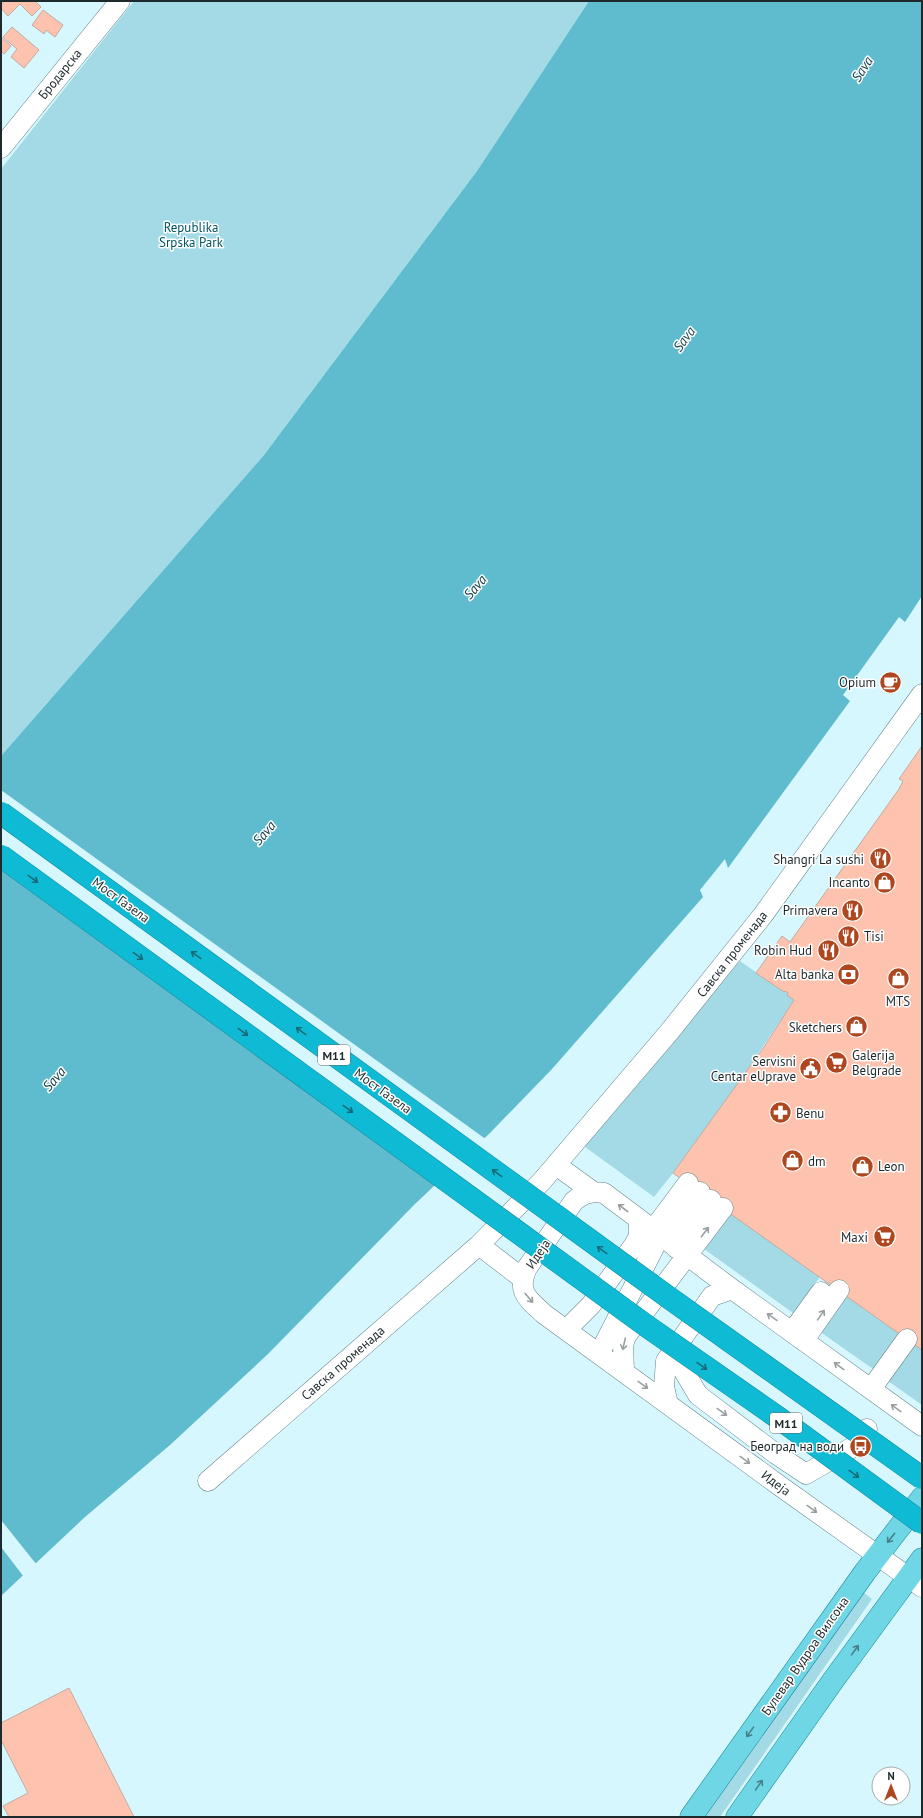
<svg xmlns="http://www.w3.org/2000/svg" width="923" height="1818" viewBox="0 0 923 1818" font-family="'PT Sans',sans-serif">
<rect width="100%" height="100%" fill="#d7f7fe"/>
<path fill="#a3dae6" d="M 134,1 L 589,1 L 477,171 L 264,455 L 1,756 L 1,169 Z
M 740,961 L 784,992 L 785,991 L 788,993 L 787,995 L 794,1000 L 742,1078 L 673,1173 L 654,1197 L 581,1144 Z
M 726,1210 L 820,1277 L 793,1313 L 700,1246 Z
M 845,1295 L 899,1333 L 873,1369 L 819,1331 Z
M 914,1344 L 922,1350 L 922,1405 L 888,1381 Z
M 859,1589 L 872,1599 L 720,1817 L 702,1817 Z"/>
<path fill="#5fbbce" d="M 589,1 L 922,1 L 922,596 L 905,622 L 899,617 L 843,695 L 850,701 L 728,868 L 725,859 L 700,890 L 703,897 L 552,1069 L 490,1133 L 415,1204 L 268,1354 L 170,1445 L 85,1517 L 1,1596 L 1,756 L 264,455 L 477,171 Z"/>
<path fill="#d7f7fe" d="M 1,790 L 487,1140 L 441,1182 L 1,858 Z
M 1,1520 L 37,1565 L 24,1577 L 1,1547 Z"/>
<path fill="#fec3af" stroke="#c4a9a0" d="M 5,1 L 35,1 L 41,7 L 32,16 L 20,4 L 8,16 L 1,8 L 1,5 Z
M 43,10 L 63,25 L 55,37 L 46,30 L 44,34 L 32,25 Z
M 12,27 L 39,50 L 24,68 L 11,57 L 17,49 L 3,37 Z
M 1,37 L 11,46 L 4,54 L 1,51 Z
M 922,746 L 922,1350 L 673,1173 L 764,1047 L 794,1000 L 787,995 L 788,993 L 785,991 L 784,992 L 756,973 L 782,936 L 790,942 L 899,789 L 903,781 L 899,779 Z
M 69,1688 L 134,1817 L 9,1817 L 3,1806 L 28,1793 L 1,1740 L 1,1723 Z"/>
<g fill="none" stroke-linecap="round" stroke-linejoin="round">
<defs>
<path id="minor" d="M 1,148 L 120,1
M 556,1165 L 592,1191
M 653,1230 L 688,1183
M 664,1239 L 700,1192
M 479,1245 L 522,1278
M 676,1248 L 711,1200
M 566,1330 L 591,1305 L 634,1245 L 639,1236 L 639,1220
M 792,1332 L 821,1292
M 804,1340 L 839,1290
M 672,1351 L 698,1395 L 776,1454 L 806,1474 L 853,1447 L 867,1429
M 599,1354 L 660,1236
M 624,1371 L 623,1345 L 626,1336 L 723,1208
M 871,1389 L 907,1339
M 668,1404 L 664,1387 L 666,1361 L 712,1296 L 732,1289
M 922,1426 L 732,1289 L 604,1193 C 591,1191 584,1193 574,1201 L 527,1268 C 516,1292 528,1299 544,1314 L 780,1486 L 922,1587
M 208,1481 L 479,1245 L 542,1181 L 670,1031 L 763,915 L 922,694"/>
<path id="major" d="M 691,1817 L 865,1572 L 922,1498
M 737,1817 L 832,1682 L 922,1559"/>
</defs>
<use href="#minor" stroke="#678389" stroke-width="21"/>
<use href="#major" stroke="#148799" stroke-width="23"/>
<use href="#minor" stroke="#fff" stroke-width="20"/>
<use href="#major" stroke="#6fd6e5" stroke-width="22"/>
<defs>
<path id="highway-bridge" d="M 1,813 L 668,1297 L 922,1478
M 1,856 L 648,1327 L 780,1419 L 922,1523"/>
</defs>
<use href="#highway-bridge" stroke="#148799" stroke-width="23" stroke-linecap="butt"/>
<use href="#highway-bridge" stroke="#0fbad4" stroke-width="22"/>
</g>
<defs><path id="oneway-shaft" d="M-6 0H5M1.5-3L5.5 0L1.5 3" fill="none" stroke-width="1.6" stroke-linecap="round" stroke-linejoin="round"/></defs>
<g stroke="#176a77">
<use href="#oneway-shaft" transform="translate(33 879) rotate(36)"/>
<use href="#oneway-shaft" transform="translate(196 955) rotate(-144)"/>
<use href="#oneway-shaft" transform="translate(138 956) rotate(36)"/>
<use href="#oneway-shaft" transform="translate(301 1031) rotate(-144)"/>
<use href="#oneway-shaft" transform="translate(243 1032) rotate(36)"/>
<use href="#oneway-shaft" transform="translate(348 1109) rotate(36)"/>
<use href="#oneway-shaft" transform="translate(497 1173) rotate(-144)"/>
<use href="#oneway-shaft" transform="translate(602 1250) rotate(-144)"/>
<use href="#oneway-shaft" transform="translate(702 1366) rotate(35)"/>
<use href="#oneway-shaft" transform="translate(854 1474) rotate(36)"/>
</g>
<g stroke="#999fa0">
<use href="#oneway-shaft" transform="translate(623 1208) rotate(-143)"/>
<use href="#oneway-shaft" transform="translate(705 1232) rotate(-53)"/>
<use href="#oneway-shaft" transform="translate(529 1298) rotate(50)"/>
<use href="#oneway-shaft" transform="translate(821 1315) rotate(-55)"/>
<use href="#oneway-shaft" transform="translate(772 1317) rotate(-145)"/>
<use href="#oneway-shaft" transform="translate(624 1344) rotate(103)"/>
<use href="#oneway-shaft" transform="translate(839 1366) rotate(-144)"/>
<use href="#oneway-shaft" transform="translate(643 1385) rotate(36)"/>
<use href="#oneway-shaft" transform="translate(896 1408) rotate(-144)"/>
<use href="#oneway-shaft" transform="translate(722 1412) rotate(36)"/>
<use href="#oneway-shaft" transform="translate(745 1460) rotate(36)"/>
<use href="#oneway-shaft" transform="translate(812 1509) rotate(36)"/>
</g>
<g stroke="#468088">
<use href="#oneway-shaft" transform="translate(891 1538) rotate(128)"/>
<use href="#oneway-shaft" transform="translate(855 1650) rotate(-54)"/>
<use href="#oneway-shaft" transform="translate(750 1732) rotate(125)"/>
<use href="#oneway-shaft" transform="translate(759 1785) rotate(-55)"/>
</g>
<defs>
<symbol id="cafe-disc" viewBox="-11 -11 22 22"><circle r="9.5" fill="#ae471f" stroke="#fff"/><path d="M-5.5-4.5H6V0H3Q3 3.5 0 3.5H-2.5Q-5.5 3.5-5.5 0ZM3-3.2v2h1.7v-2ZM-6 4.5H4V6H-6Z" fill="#fff"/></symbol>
<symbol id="restaurant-disc" viewBox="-11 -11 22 22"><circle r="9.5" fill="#ae471f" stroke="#fff"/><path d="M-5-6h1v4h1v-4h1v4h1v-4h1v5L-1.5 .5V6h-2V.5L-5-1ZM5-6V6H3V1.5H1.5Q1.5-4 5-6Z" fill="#fff"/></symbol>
<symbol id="shop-disc" viewBox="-11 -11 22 22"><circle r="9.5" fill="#ae471f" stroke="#fff"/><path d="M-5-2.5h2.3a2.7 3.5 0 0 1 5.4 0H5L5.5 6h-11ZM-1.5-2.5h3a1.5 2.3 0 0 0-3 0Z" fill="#fff"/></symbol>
<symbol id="bank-disc" viewBox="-11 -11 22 22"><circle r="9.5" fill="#ae471f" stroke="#fff"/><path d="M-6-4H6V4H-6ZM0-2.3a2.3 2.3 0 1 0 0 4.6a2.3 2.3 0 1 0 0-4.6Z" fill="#fff"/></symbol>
<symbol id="supermarket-disc" viewBox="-11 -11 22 22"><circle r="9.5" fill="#ae471f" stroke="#fff"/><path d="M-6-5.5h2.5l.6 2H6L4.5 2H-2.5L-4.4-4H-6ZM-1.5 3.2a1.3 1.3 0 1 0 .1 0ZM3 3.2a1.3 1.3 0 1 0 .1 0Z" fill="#fff"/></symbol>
<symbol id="civic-disc" viewBox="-11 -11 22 22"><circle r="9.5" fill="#ae471f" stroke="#fff"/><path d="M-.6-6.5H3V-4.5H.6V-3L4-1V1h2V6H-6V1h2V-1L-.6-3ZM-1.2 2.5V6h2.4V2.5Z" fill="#fff"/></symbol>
<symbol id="pharmacy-disc" viewBox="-11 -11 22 22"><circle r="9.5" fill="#ae471f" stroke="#fff"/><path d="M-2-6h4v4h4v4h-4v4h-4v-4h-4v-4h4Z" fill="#fff"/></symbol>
<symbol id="bus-disc" viewBox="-11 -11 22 22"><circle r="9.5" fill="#ae471f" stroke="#fff"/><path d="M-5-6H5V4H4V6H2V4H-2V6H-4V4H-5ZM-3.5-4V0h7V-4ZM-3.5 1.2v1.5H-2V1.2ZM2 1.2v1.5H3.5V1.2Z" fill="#fff"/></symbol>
</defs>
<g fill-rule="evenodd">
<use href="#cafe-disc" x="878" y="670" width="25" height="25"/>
<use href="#restaurant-disc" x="868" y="846" width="25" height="25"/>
<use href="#shop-disc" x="872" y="870" width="25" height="25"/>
<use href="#restaurant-disc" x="840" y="898" width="25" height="25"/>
<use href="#restaurant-disc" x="836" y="924" width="25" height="25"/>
<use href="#restaurant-disc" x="816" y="938" width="25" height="25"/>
<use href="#bank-disc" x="836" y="962" width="25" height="25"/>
<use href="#shop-disc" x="886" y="966" width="25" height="25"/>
<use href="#shop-disc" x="844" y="1014" width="25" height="25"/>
<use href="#supermarket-disc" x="824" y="1050" width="25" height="25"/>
<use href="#civic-disc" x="798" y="1056" width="25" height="25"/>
<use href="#pharmacy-disc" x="768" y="1100" width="25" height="25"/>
<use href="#shop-disc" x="780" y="1148" width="25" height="25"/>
<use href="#shop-disc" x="850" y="1154" width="25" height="25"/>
<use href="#supermarket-disc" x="872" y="1224" width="25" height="25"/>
<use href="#bus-disc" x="848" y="1434" width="25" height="25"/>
</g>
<g text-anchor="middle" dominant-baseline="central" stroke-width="3" stroke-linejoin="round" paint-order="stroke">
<g fill="#fff" stroke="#61696b" stroke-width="1">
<rect x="318" y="1045" width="32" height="20" rx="3"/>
<rect x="770" y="1413" width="32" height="20" rx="3"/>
</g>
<g font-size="12" font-weight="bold" fill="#1d292b">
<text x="334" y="1055">M11</text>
<text x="786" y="1423">M11</text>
</g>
<g font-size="13" fill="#1d292b" stroke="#fff">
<text transform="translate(60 74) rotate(-51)">Бродарска</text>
<text transform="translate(121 900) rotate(36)">Мост Газела</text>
<text transform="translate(732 954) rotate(-52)">Савска променада</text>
<text transform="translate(383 1091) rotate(36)">Мост Газела</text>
<text transform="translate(538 1254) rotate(-56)">Идеја</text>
<text transform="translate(343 1363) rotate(-41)">Савска променада</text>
<text transform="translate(776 1483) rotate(36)">Идеја</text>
<text transform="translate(805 1656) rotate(-55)">Булевар Вудроа Вилсона</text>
</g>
<g font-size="13" fill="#005462" stroke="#fff">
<text x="191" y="227">Republika<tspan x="191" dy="15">Srpska Park</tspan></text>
</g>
<g font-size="13" fill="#1d292b" stroke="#fff" text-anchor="end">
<text x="876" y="682">Opium</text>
<text x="864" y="859">Shangri La sushi</text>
<text x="870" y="882">Incanto</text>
<text x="838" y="910">Primavera</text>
<text x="864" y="936" text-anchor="start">Tisi</text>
<text x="812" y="950">Robin Hud</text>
<text x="834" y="974">Alta banka</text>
<text x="898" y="1001" text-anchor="middle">MTS</text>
<text x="842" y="1027">Sketchers</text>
<text x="852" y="1055" text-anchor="start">Galerija<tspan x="852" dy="15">Belgrade</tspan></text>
<text x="796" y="1061">Servisni<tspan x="796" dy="15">Centar eUprave</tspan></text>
<text x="796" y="1113" text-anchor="start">Benu</text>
<text x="808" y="1161" text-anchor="start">dm</text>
<text x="878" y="1166" text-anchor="start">Leon</text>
<text x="868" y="1237">Maxi</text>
<text x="844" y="1446">Београд на води</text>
</g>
<g font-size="14" font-style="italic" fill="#17424a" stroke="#fff">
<text transform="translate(862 69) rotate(-57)">Sava</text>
<text transform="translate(684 339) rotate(-54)">Sava</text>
<text transform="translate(475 587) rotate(-49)">Sava</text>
<text transform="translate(264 833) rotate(-49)">Sava</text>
<text transform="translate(54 1079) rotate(-49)">Sava</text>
</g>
</g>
<rect width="923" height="1818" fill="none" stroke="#1d292b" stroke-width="4"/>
<g transform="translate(891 1786)"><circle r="19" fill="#ffffff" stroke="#a5a9aa"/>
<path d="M0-3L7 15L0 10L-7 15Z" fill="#ae471f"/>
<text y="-6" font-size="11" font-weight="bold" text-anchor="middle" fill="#1d292b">N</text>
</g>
</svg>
